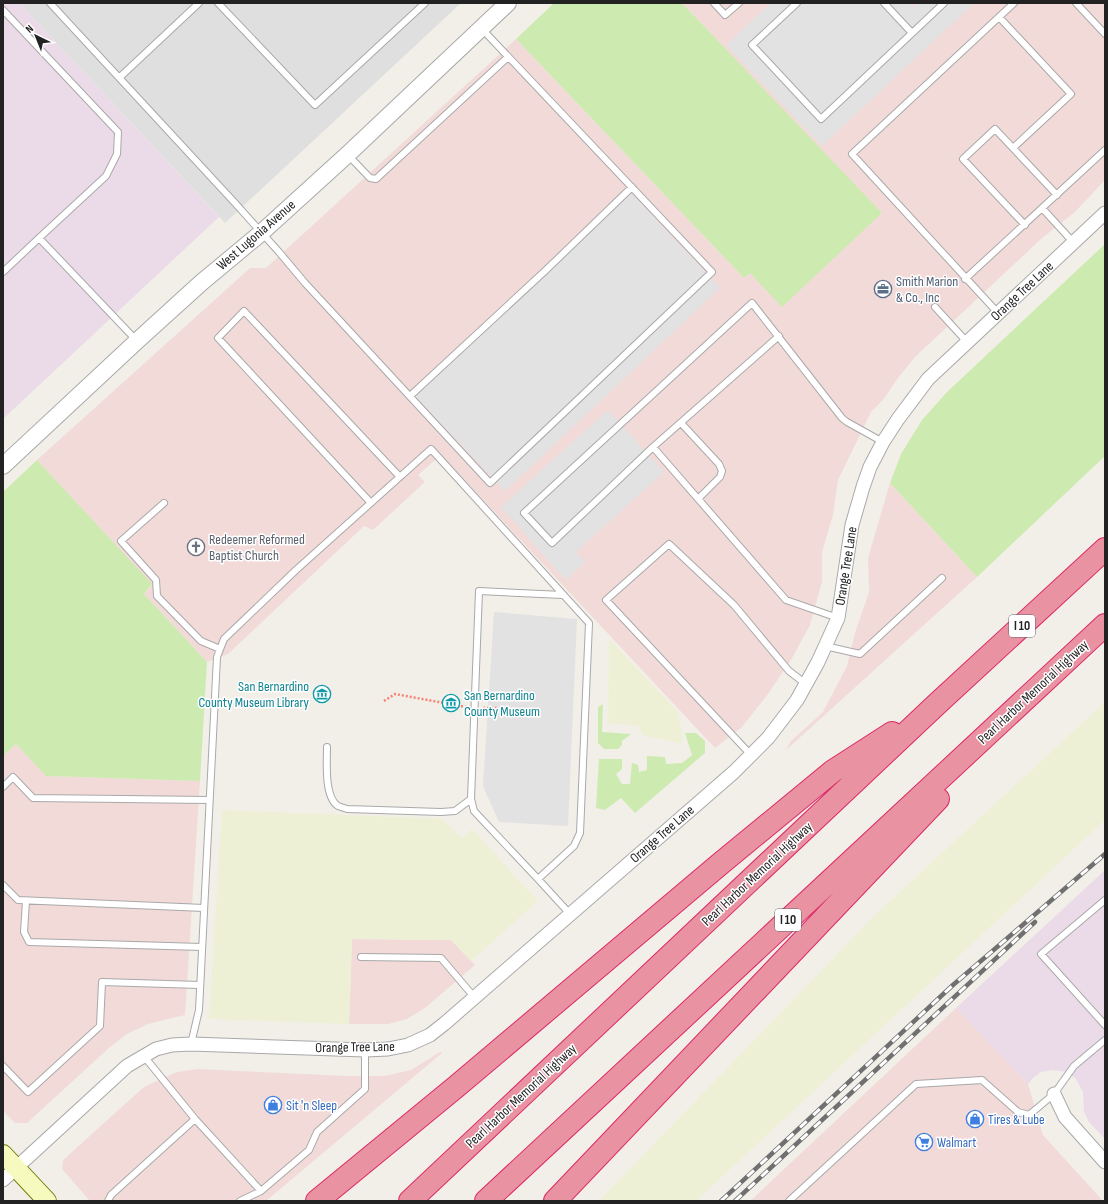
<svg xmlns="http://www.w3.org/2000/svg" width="1108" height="1204" viewBox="0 0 1108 1204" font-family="'Sofia Sans Condensed',sans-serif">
<rect width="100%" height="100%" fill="#f2efe9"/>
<path fill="#e0dfdf" d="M 19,3 L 461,3 L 225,223 Z"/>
<path fill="#f2dad9" d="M 682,3 L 1105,3 L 1105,180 L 1075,212 L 1041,239 L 915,357 L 898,378 L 883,400 L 871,412 L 838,480 L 833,515 L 822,552 L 822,582 L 810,625 L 791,660 L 768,694 L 742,727 L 715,748 L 441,455 L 418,475 L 425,482 L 373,530 L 364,526 L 228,654 L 207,662 L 144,594 L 152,585 L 37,460 L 250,268 L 266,268 L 516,39 L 744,278 L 750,273 L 882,214 Z
M 890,483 L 977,577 L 786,750 L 791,741 L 823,712 L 847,666 L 855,633 L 869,592 L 868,558 Z
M 16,744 L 47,776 L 200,781 L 185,1015 L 148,1024 L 127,1034 L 110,1047 L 27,1123 L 15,1123 L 3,1111 L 3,756 Z
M 352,939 L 451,940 L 475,965 L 425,1008 L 407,1019 L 388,1024 L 349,1024 Z
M 956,1008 L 1028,1084 L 1043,1135 L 1103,1201 L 750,1201 Z
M 440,1052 L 442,1053 L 266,1201 L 90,1201 L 62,1169 L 63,1160 L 144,1087 L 177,1072 L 197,1069 L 348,1076 L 385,1076 L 411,1070 Z"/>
<path fill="#ebdbe8" d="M 3,3 L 19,3 L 219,217 L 3,419 Z
M 1105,870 L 1105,1139 L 1089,1122 L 1084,1112 L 1083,1092 L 1076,1079 L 1066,1072 L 1053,1070 L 1041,1072 L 1034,1077 L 1028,1084 L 956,1008 Z"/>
<path fill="#eef0d5" d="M 609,639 L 679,713 L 683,744 L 643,735 L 639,726 L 608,723 Z
M 1105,702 L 1105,820 L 696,1201 L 599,1201 L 875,915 Z
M 222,810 L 442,819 L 462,838 L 472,829 L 538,901 L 471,961 L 451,940 L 352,939 L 349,1024 L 209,1019 Z"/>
<path fill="#cdebb0" d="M 554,3 L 682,3 L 882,213 L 782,307 L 750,273 L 744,278 L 516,39 Z
M 1105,244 L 1105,456 L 977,577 L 890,483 L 901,454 L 922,420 L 947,392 Z
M 37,460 L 152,584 L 144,594 L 207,662 L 200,781 L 46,776 L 16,744 L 3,756 L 3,492 Z
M 603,704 L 602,732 L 631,734 L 622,741 L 622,745 L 618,749 L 604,749 L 598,743 L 598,707 Z
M 685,733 L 696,733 L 705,741 L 705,753 L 635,813 L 621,798 L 605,810 L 596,808 L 599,759 L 622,759 L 622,769 L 616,774 L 622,784 L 630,784 L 632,763 L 638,765 L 639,772 L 647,770 L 647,756 L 665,757 L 666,764 L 682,763 L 692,755 Z"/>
<path fill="#e2e2e2" d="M 771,3 L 909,3 L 913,7 L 918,3 L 974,3 L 822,146 L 726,45 Z
M 627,189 L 720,288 L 505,491 L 411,392 Z
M 608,410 L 664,472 L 576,552 L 585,562 L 566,580 L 501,507 Z
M 494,612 L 577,619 L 568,826 L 499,822 L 483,786 Z"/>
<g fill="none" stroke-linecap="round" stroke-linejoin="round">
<defs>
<path id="service" d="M 50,3 L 235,203 L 279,252 L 305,283 L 490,483 L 712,272 L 482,29
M 218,3 L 315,105 L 425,3
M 714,3 L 725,15 L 739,3
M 797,3 L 752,45 L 821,119 L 944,3
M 884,3 L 912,33
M 1076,3 L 1105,34
M 3,10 L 118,132 L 117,154 L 106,176 L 39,238 L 137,341
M 999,17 L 1071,94 L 1013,148
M 120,77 L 199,3
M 348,155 L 370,178 L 376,179 L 508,57
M 1042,208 L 1073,242
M 1025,225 L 963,159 L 995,129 L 1057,195
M 3,272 L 39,238
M 965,279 L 1105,150
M 935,307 L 967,342
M 998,313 L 852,154 L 1014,3
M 410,396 L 546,270 L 632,187
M 681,423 L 719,464 L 722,471 L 720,477 L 698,499
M 653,447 L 779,336
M 164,503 L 121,541 L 156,580 L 157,596 L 201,641 L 220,649
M 371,503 L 218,338 L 244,311 L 400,477
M 563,595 L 479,591 L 471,799 L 474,811 L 538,879 L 570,914
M 838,618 L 786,600 L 653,447 L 552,543 L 524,513 L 752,303 L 842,418 L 847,422 L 883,442
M 825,646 L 860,654 L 942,578
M 327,747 C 327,762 324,797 338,806 C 341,807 344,808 347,809 L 441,812 L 455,811 L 471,799
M 751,755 L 606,600 L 669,544 L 734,605 L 789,671 L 806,684
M 3,787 L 13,777 L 33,798 L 209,800
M 3,885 L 18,900 L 204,908
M 1105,900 L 1041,954 L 1105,1025
M 26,901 L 24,932 L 29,942 L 202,947
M 361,957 L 441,958 L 475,998
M 191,1044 L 199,1010 L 217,657 L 224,639 L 296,570 L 431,449 L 589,623 L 580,833 L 574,846 L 538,879
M 143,1055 L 195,1119 L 261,1191 L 309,1150 L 317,1132 L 365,1089 L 365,1050
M 3,1066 L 28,1092 L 100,1026 L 102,982 L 200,985
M 108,1201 L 111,1195 L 195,1119
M 240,1201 L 261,1191
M 789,1201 L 916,1084 L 982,1080 L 1018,1112 L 1029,1115 L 1054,1094 L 1074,1066 L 1105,1040"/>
<path id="minor" d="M 1054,1094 L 1065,1117 L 1105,1162
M 3,1180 L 127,1066 L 156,1049 L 172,1045 L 191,1044 L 365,1050 L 388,1049 L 408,1045 L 430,1035 L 444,1024 L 734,772 L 768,738 L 797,700 L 818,662 L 838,618 L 852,525 L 863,487 L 870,467 L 883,442 L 898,419 L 928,379 L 1105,213"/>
<path id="tertiary" d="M 3,466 L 137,341 L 202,282 L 261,233 L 348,154 L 508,3"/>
<path id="secondary" d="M 3,1154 L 47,1201"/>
<path id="motorway" d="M 317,1201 L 457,1086 L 720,864 L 833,771 L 892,733
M 410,1201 L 938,703 L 1105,549
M 486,1201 L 1105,625
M 555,1201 L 938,799"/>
</defs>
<use href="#service" stroke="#a9a9a9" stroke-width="8"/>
<use href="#minor" stroke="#a9a9a9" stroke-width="15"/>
<use href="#tertiary" stroke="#a9a9a9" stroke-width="18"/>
<use href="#secondary" stroke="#707d05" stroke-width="20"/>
<use href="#motorway" stroke="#dc2a67" stroke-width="24"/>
<path stroke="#fa8072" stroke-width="2.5" stroke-dasharray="2 2" stroke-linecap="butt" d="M 384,701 L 395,694 L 466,707
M 483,708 L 499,708"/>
<use href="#service" stroke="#fff" stroke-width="6"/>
<use href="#minor" stroke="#fff" stroke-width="13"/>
<use href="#tertiary" stroke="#fff" stroke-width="16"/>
<use href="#secondary" stroke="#f7fabf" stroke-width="18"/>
<use href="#motorway" stroke="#e892a2" stroke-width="22"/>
<defs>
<path id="rail" d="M 721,1201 L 953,985 L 1105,854
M 735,1201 L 1035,922"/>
</defs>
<use href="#rail" stroke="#707070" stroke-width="4.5"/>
<use href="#rail" stroke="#fff" stroke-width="3" stroke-dasharray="9" stroke-linecap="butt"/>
</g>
<defs>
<symbol id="office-ring" viewBox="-11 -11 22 22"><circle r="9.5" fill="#fff" stroke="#5c6f8a" stroke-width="1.5"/><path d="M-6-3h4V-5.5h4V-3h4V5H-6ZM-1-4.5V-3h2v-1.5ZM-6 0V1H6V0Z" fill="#5c6f8a"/></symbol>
<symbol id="church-ring" viewBox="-11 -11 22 22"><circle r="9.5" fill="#fff" stroke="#6b7280" stroke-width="1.5"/><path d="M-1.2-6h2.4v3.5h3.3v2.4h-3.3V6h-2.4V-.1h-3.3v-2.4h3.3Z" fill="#6b7280"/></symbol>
<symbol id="museum-ring" viewBox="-11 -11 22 22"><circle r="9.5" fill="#fff" stroke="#0f9aa8" stroke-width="1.5"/><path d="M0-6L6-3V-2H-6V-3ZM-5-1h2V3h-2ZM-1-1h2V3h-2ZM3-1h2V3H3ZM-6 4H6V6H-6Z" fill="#0f9aa8"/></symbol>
<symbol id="shop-ring" viewBox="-11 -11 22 22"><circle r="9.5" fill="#fff" stroke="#3f7fe0" stroke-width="1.5"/><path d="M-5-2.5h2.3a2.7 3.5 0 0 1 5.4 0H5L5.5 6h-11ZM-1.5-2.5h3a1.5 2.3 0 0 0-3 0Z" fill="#3f7fe0"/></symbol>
<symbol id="supermarket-ring" viewBox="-11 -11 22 22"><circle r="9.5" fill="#fff" stroke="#3f7fe0" stroke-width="1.5"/><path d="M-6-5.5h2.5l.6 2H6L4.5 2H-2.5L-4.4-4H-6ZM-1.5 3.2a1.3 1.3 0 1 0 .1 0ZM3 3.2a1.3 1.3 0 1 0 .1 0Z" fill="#3f7fe0"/></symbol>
</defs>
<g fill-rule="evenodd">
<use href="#office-ring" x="873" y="279" width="20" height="20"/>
<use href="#church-ring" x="186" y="537" width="20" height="20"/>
<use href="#museum-ring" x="312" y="684" width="20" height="20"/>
<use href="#museum-ring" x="441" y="693" width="20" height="20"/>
<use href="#shop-ring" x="263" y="1095" width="20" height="20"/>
<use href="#shop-ring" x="965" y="1109" width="20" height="20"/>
<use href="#supermarket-ring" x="914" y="1132" width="20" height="20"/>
</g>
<g text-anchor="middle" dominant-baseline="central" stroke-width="3" stroke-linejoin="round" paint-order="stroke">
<g fill="#fff" stroke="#646464" stroke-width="1">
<rect x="1009" y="615" width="26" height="22" rx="3"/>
<rect x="775" y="909" width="26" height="22" rx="3"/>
</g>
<g font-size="13" font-weight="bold" fill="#222">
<text x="1022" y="626">I 10</text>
<text x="788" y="920">I 10</text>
</g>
<g font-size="14" fill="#222" stroke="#fff">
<text transform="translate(256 235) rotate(-41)">West Lugonia Avenue</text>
<text transform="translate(1022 291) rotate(-43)">Orange Tree Lane</text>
<text transform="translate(846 566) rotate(-81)">Orange Tree Lane</text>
<text transform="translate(1033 692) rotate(-43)">Pearl Harbor Memorial Highway</text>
<text transform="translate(662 834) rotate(-41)">Orange Tree Lane</text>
<text transform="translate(757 874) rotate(-43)">Pearl Harbor Memorial Highway</text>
<text transform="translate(355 1047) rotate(-1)">Orange Tree Lane</text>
<text transform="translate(521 1096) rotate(-43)">Pearl Harbor Memorial Highway</text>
</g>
<g font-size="14" fill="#4e5e75" stroke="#fff" text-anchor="start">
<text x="896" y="281">Smith Marion<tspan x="896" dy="16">&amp; Co., Inc</tspan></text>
</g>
<g font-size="14" fill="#5b616d" stroke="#fff" text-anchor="start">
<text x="209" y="539">Redeemer Reformed<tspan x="209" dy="16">Baptist Church</tspan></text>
</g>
<g font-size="14" fill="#0d838f" stroke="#fff" text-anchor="end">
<text x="309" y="686">San Bernardino<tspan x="309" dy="16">County Museum Library</tspan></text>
<text x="464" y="695" text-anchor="start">San Bernardino<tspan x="464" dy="16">County Museum</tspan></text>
</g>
<g font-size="14" fill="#366cbe" stroke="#fff" text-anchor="start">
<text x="286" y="1105">Sit 'n Sleep</text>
<text x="988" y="1119">Tires &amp; Lube</text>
<text x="937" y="1142">Walmart</text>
</g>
</g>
<rect width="1108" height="1204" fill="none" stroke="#222222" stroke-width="8"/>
<g transform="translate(36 36) rotate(317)" stroke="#ffffff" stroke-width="3" paint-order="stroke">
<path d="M0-3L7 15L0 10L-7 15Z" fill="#222222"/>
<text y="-6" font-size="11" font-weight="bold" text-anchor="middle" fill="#222222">N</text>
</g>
</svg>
